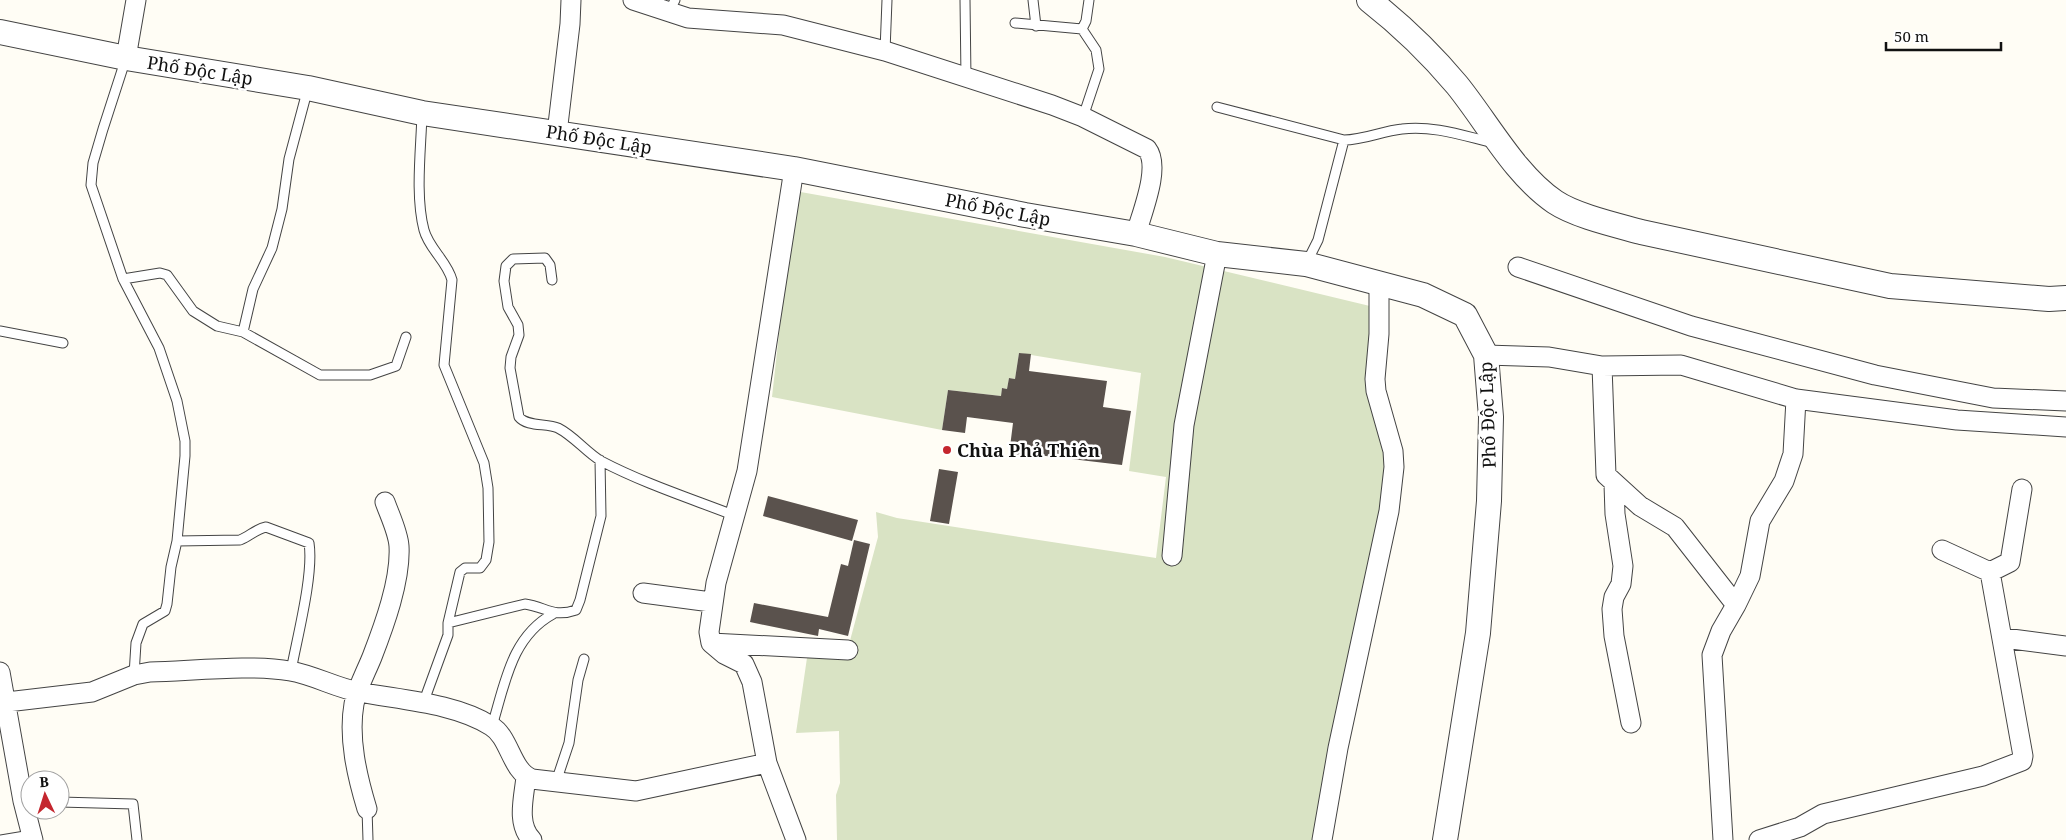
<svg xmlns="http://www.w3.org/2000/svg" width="2066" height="840" viewBox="0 0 2066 840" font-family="'Noto Serif',serif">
<rect width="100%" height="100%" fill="#fffdf5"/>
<path fill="#d9e3c4" d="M 795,191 L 1165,257 L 1374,307 L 1388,455 L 1386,491 L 1364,606 L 1313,840 L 837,840 L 836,795 L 840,783 L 839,731 L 796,733 L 808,651 L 848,648 L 878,537 L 876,512 L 897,518 L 1156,558 L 1166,477 L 1129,471 L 1141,373 L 1019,353 L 1015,379 L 1009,378 L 1007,389 L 1002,388 L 1001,396 L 948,390 L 942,430 L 772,397 Z"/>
<path fill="#5a524d" d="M 1019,353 L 1031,354 L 1029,371 L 1107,381 L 1103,407 L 1131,411 L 1122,465 L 1029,454 L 1028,457 L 1009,455 L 1013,423 L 967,417 L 965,433 L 942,430 L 948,390 L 1001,396 L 1002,388 L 1007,389 L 1009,378 L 1015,379 Z
M 939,469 L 958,472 L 949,524 L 930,521 Z
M 768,496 L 858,520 L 852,541 L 763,516 Z
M 854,540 L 870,544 L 848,636 L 819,629 L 818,636 L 750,622 L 754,603 L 828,617 L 841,564 L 848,566 Z"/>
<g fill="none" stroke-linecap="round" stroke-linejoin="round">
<defs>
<path id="service" d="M 965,0 L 966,78
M 1033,0 L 1036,26
M 669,12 L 675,0
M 1015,23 L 1082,29
M 885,51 L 887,0
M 126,58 L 103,129 L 93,163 L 91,185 L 123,279 L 159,348 L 177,401 L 185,441 L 185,456 L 177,541 L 171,567 L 167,604 L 165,611 L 143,624 L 136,643 L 134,675
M 1217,107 L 1344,140 C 1364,140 1382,131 1402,129 C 1433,125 1464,136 1494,143
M 422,114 C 421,149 415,196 424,230 C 429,249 447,261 452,280 L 444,365 L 484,463 L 488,488 L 489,542 L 486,560 L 480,568 L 465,568 L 460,572 L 448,623 L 448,635 L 424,701
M 1083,117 L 1099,69 L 1096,50 L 1082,29 L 1086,21 L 1089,0
M 1306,264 L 1318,240 L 1344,140
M 123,279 L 160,273 L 167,275 L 193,311 L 217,326 L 243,332 L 320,375 L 370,375 L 396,366 L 406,337
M 552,280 L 550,265 L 545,258 L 513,259 L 506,266 L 504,281 L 508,307 L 518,325 L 519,335 L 511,357 L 510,368 L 519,417 C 527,427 547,423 558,428 C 574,436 586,452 601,461 C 643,483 689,498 733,515
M 0,331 L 63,343
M 243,332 L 253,289 L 272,248 L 282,209 L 289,159 L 308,88
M 177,541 L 240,540 C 250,536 256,529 266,527 L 309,543 C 314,574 297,638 291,671
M 448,623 L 525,604 C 546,607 553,618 576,610 L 580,600 L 601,516 L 600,460
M 492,726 C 505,684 511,637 553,614
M 556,782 L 569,743 L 578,680 L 584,659
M 60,802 L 133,804 L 137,840
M 367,809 L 368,840
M 1,840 L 31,835"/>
<path id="minor" d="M 633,0 L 688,18 L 783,25 L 885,51 L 1052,105 L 1083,117 L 1147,149 C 1161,167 1142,212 1136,234
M 126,58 L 136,0
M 557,133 L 570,24 L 571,0
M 794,169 L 747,471 L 716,583 L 709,632 L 711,643 L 724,654 L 744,664 L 752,682 L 767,763 L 796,840
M 1518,267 L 1691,326 L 1875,375 L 1993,398 L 2066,401
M 1486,355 L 1549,357 L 1602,366 L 1681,365 L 1796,399 L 1957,420 L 2066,427
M 1602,366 L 1606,475 L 1640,506 L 1675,527 L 1736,605 L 1721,631 L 1712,655 L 1723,840
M 1614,484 L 1615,514 L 1623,566 L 1621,584 L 1614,597 L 1612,609 L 1614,636 L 1631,723
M 1942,550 L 1990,572
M 1172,556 L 1184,425 L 1217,254
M 643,593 L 711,602
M 1736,605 L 1750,576 L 1760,521 L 1784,481 L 1793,454 L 1796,399
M 2004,638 L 2066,646
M 711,643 L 848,650
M 0,672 L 23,801 L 33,840
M 7,702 L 92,692 L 134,675 L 150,672 C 192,671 251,664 290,671 C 314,675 336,688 359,692 C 400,700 455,703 491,726 C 510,737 511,771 532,779 L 636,791 L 767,763
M 526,777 C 524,797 516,824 532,840
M 367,809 C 357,776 348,738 354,704 C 357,688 366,672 372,657 C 384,626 401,580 399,546 C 398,532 390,516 385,502
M 1322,840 L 1338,748 L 1389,511 L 1394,467 L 1393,451 L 1376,391 L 1375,379 L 1379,334 L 1379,285
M 1759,840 L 1800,827 L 1823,814 L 1983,776 L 2022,761 L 2023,756 L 1990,572 L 2010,562 L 2022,489"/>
<path id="tertiary" d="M 1369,0 C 1401,25 1431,54 1457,85 C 1487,122 1515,175 1555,202 C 1576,216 1616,225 1641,232 L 1890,286 L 2049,299 L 2066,298
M 0,32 L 126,58 L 308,88 L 422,113 L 794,169 L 1025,215 L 1136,234 L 1217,254 L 1306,264 L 1423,295 L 1465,315 L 1486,355 L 1491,417 L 1489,501 L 1478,633 L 1445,840"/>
</defs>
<use href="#service" stroke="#444" stroke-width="11"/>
<use href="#minor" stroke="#444" stroke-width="21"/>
<use href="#tertiary" stroke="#444" stroke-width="26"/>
<use href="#service" stroke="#fff" stroke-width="9"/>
<use href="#minor" stroke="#fff" stroke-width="19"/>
<use href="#tertiary" stroke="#fff" stroke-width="24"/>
</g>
<circle fill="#c4262e" stroke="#fff" stroke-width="2" cx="947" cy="450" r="5"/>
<g text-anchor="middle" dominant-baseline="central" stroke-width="5" stroke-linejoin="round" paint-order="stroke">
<g font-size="18" fill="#111" stroke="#fff">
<text transform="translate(200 70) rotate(9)">Phố Độc Lập</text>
<text transform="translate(599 139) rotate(9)">Phố Độc Lập</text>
<text transform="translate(998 209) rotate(11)">Phố Độc Lập</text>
<text transform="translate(1487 415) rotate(-92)">Phố Độc Lập</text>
</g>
<g font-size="18" font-weight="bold" fill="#111" stroke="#fff" text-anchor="start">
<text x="957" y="450">Chùa Phả Thiên</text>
</g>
</g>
<g transform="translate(45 795) rotate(356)"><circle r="24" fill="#ffffff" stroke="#a0a0a0"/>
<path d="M0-4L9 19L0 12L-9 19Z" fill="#c4262e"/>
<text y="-8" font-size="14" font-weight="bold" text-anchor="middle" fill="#111111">B</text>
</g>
<path d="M1886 42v8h115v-8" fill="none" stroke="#111111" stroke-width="2.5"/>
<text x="1894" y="42" font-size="15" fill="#111111" stroke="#ffffff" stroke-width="4" paint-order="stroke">50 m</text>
</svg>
